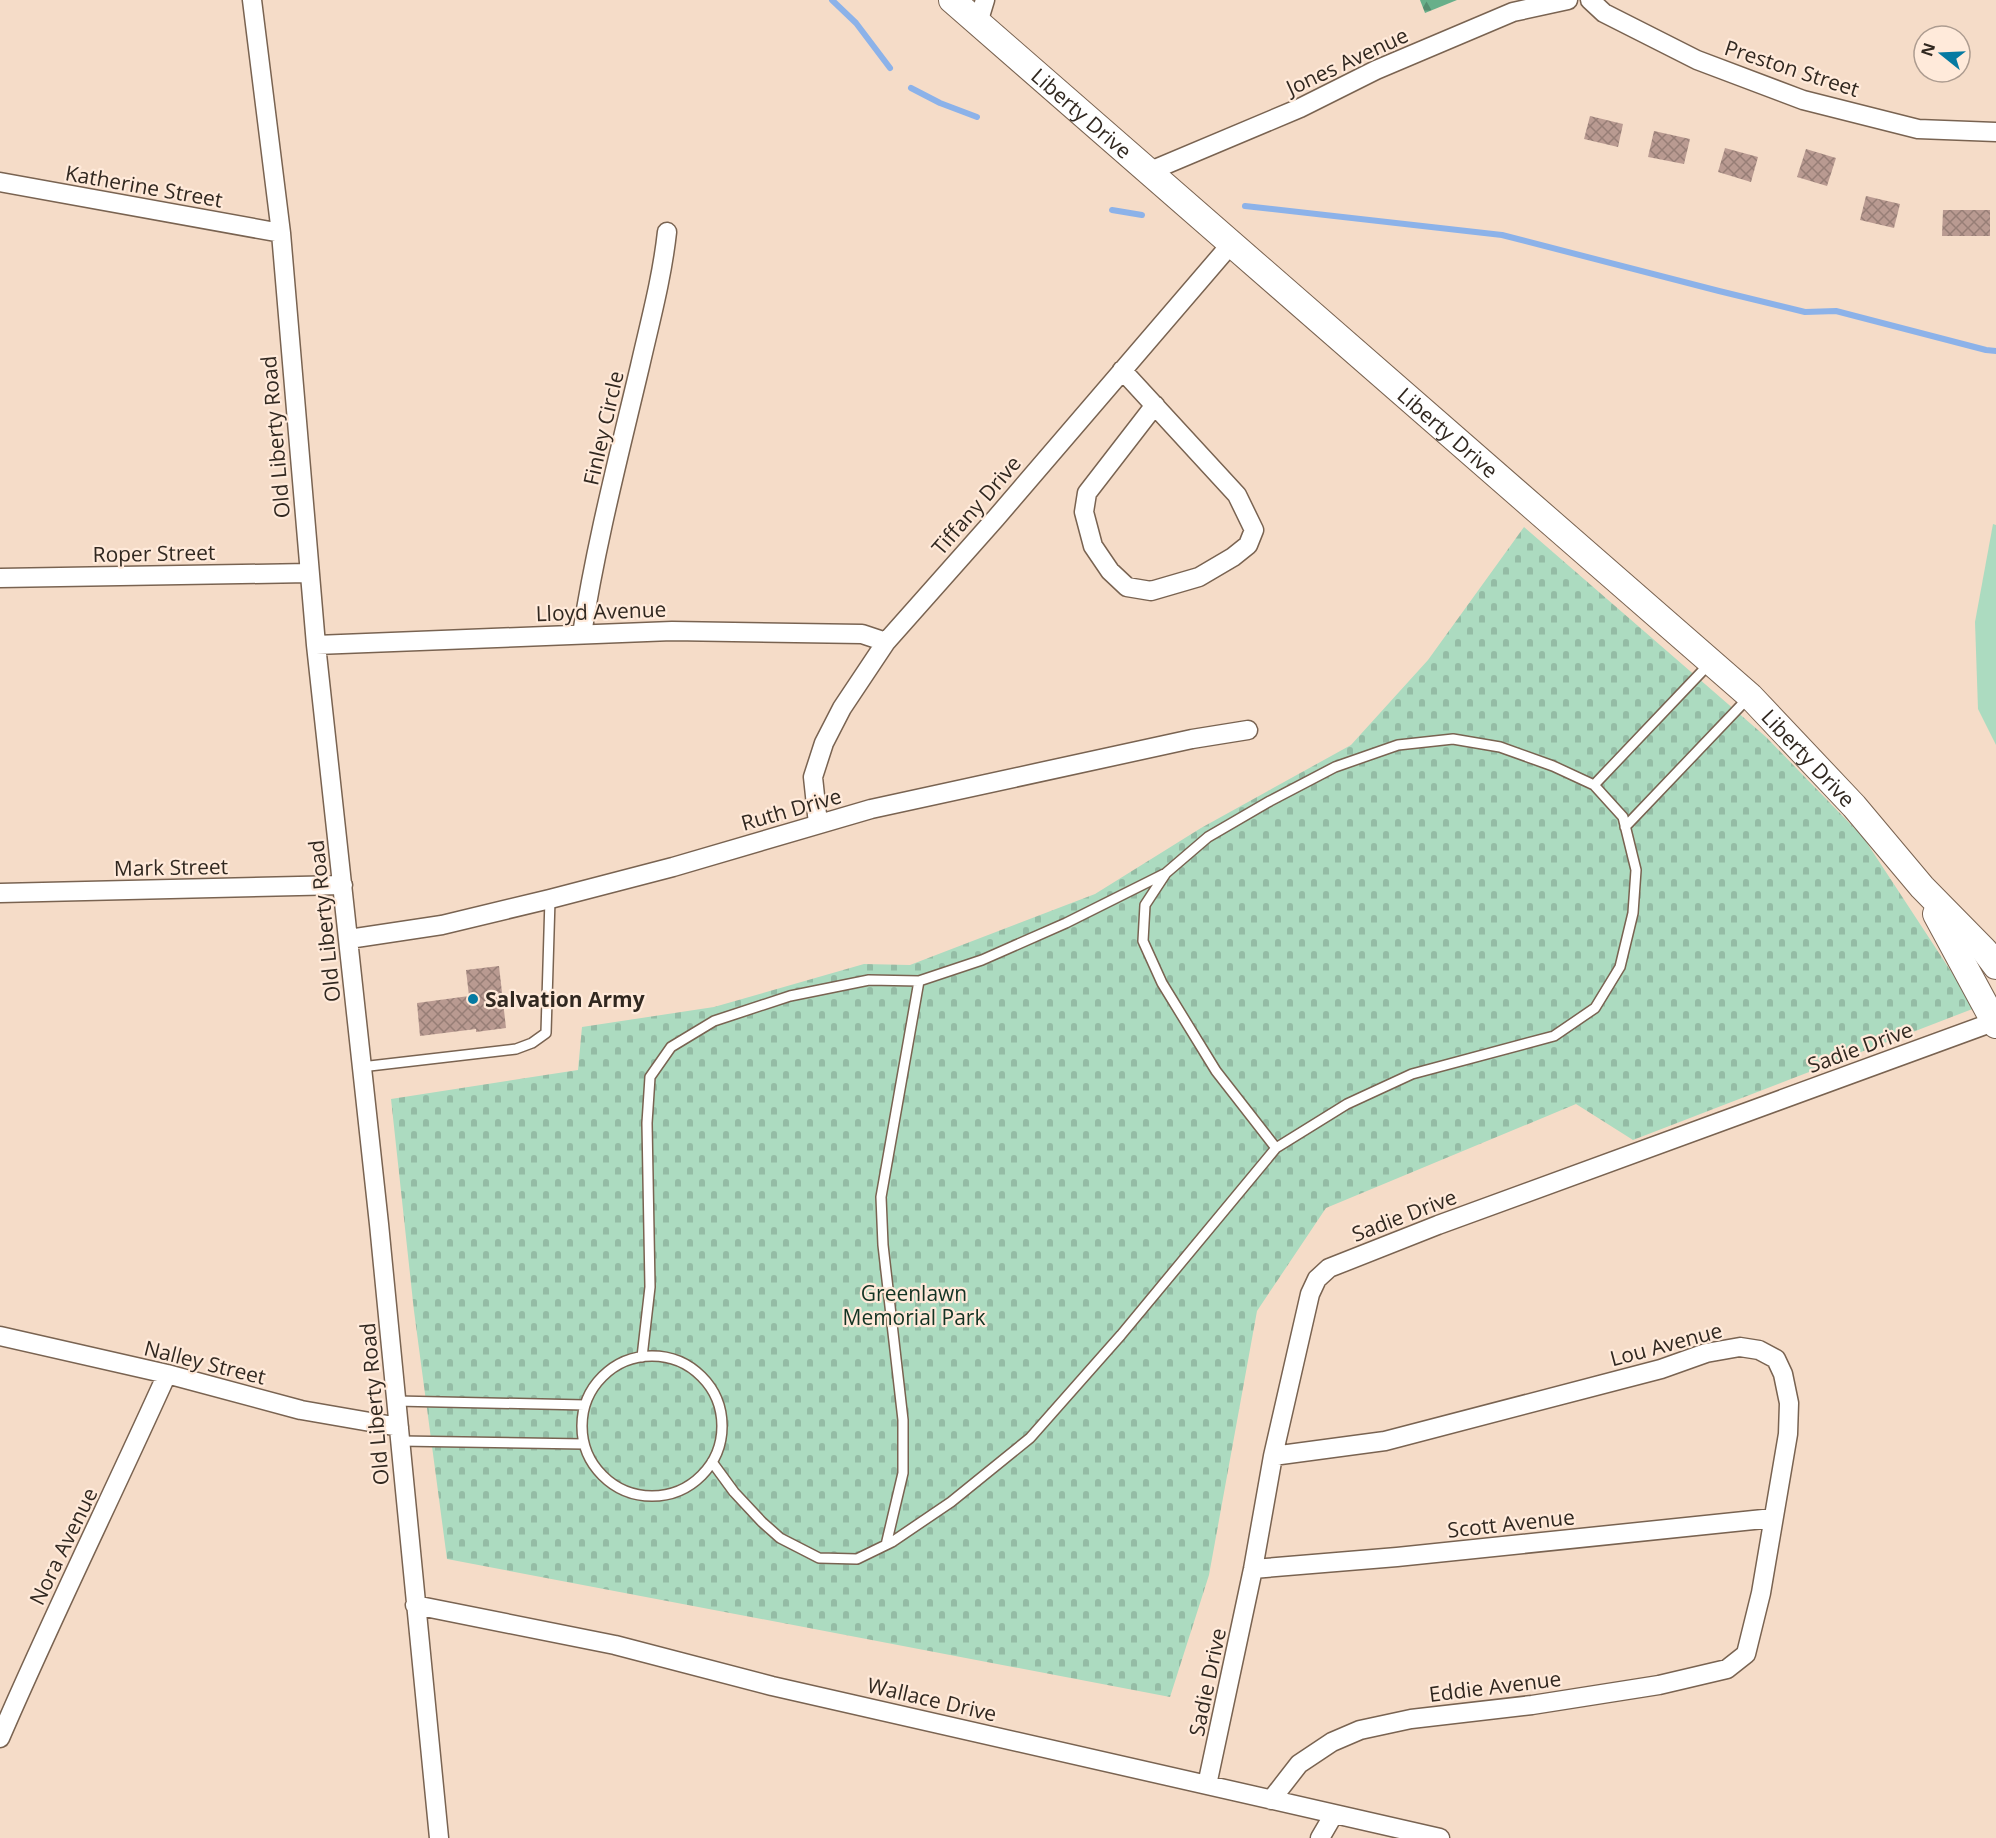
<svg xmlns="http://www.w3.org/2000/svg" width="1996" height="1838" viewBox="0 0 1996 1838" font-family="'Open Sans',sans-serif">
<defs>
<pattern id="forest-firs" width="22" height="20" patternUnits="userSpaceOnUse" patternTransform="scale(1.5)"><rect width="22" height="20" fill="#68af8a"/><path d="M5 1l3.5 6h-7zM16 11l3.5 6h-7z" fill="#568e70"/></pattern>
<pattern id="cemetery-stones" width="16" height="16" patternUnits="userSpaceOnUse" patternTransform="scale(1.5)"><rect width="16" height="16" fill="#acdbc0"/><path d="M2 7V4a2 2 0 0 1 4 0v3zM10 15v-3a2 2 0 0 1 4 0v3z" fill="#94bca5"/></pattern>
<pattern id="building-cross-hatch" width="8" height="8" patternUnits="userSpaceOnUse" patternTransform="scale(1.5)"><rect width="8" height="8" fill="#b99a91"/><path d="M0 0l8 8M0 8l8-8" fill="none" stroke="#977e76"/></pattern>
</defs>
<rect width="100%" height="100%" fill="#f5dcc8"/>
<path fill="url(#forest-firs)" d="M 1420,0 L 1457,0 L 1425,13 Z"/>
<path fill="url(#cemetery-stones)" d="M 1524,527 L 1766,737 L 1863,837 L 1975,1008 L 1633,1140 L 1576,1104 L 1326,1208 L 1257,1311 L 1209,1575 L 1170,1697 L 447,1559 L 414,1311 L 391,1099 L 578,1070 L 582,1027 L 714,1007 L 864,964 L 910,965 L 1095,894 L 1201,828 L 1351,745 L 1428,660 Z"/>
<path fill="#acdbc0" d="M 1993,524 L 1996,525 L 1996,745 L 1978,709 L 1975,622 Z"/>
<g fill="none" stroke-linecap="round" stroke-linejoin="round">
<path stroke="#8cb2e9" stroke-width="6" d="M 832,0 L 856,23 L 890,68
M 911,88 L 940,103 L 977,117
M 1245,206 L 1502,235 L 1719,291 L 1805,312 L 1836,311 L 1986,350 L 1996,351
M 1112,210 L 1142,215"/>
</g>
<path fill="url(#building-cross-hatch)" d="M 1590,116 L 1623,124 L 1618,147 L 1584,139 Z
M 1654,131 L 1690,139 L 1684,164 L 1648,157 Z
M 1725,148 L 1758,157 L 1751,182 L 1718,172 Z
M 1806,149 L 1836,158 L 1827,186 L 1797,177 Z
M 1866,196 L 1900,204 L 1894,228 L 1860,220 Z
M 1943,210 L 1990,210 L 1990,236 L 1942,236 Z
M 499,966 L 506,1028 L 476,1032 L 476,1029 L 420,1036 L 417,1003 L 469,996 L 466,970 Z"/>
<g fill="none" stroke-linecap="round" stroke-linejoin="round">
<defs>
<path id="service" d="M 1594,785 L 1710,663
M 1625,827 L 1750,696
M 361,1067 L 516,1049 L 532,1043 L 546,1033 L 550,899
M582 1426a70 70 0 1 1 140 0a70 70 0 1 1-140 0Z
M 642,1357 L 650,1287 L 647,1123 L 650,1077 L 671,1047 L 714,1021 L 790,996 L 869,980 L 919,981 L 982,960 L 1066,923 L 1164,874
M 396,1401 L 585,1405
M 400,1441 L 584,1444
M 712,1462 L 734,1492 L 762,1522 L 780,1538 L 819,1558 L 857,1559 L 892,1542 L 951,1502 L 1030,1438 L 1121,1335 L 1276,1148 L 1347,1104 L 1412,1074 L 1554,1036 L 1595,1008 L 1620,967 L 1633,913 L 1636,870 L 1623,817 L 1594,785 L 1553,766 L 1500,747 L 1453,739 L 1398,745 L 1335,767 L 1270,801 L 1208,837 L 1166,873 L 1145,905 L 1143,941 L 1162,983 L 1216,1071 L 1276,1148
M 886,1545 L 903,1473 L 903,1420 L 883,1245 L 881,1197 L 919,981"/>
<path id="minor" d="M 252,0 L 281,233 L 316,645 L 379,1224 L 439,1838
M 1590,0 L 1604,13 L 1697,60 L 1803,100 L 1918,129 L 1996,132
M 978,23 L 985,0
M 1148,172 L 1300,108 L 1376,70 L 1513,12 L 1568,0
M 0,182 L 281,233
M 1122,370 L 1237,495 L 1254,530 L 1248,545 L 1233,557 L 1199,577 L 1151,591 L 1127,587 L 1110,571 L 1093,546 L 1084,512 L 1087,493 L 1155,405
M 0,578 L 309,573
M 582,634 C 596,543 619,455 640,366 C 650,322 662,278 667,232
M 316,645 L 672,631 L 862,634 L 886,642
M 818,824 L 813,777 L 824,743 L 842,708 L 886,642 L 996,518 L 1231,244
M 0,893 L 343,885
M 349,939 L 442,925 L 550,899 L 673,867 L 871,809 L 1192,739 L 1248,730
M 0,1336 L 167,1374 L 301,1410 L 399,1427
M 1253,1569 L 1397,1557 L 1773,1518
M 415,1605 L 615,1645 L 772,1686 L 1440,1838
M 0,1738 C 53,1615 112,1496 167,1374
M 1207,1785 L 1253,1569 L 1273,1456 L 1310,1294 L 1317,1279 L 1329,1268 L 1438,1225 L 1996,1021
M 1271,1800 L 1299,1764 L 1332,1742 L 1360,1730 L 1411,1719 L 1532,1705 L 1659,1685 L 1727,1669 L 1746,1654 L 1761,1593 L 1788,1434 L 1789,1403 L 1783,1374 L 1776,1359 L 1759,1350 L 1740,1347 L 1706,1353 L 1661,1369 L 1385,1441 L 1273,1456
M 1320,1838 L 1334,1814"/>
<g id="secondary">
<path id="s1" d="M 952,0 L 1750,696 L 1854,806 L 1922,887 L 1984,950 L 1996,966"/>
<path d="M 1936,914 L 1996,1025"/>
</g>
</defs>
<use href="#service" stroke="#796351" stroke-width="12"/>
<use href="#minor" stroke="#796351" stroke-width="21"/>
<use href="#secondary" stroke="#796351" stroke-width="28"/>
<use href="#service" stroke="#fff" stroke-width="9"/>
<use href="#minor" stroke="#fff" stroke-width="18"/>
<use href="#secondary" stroke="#fff" stroke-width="26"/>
</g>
<circle fill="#057aa2" stroke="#ffeada" stroke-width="2" cx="473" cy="999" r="6"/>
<g text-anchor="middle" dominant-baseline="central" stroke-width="4.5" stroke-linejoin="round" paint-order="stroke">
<g font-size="21" fill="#312820" stroke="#ffeada">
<text transform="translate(1347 61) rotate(-25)">Jones Avenue</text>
<text transform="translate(1792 68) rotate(18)">Preston Street</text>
<text stroke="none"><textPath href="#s1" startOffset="172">Liberty Drive</textPath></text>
<text transform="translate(144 186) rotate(10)">Katherine Street</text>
<text transform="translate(603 428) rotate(-77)">Finley Circle</text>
<text stroke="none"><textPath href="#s1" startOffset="658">Liberty Drive</textPath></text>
<text transform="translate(275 437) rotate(-95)">Old Liberty Road</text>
<text transform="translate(976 505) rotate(-49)">Tiffany Drive</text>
<text transform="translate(154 553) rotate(-1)">Roper Street</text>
<text transform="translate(601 611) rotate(-2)">Lloyd Avenue</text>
<text stroke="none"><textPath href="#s1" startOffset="1144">Liberty Drive</textPath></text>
<text transform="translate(791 809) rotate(-16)">Ruth Drive</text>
<text transform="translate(171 867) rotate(-1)">Mark Street</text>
<text transform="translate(324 921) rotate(-96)">Old Liberty Road</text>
<text transform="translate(1860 1047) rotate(-20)">Sadie Drive</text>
<text transform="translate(1404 1215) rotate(-21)">Sadie Drive</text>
<text transform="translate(1666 1344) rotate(-15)">Lou Avenue</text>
<text transform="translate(205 1362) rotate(14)">Nalley Street</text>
<text transform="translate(374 1404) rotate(-95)">Old Liberty Road</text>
<text transform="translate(1511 1523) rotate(-6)">Scott Avenue</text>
<text transform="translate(63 1546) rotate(-64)">Nora Avenue</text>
<text transform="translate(1207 1682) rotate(-78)">Sadie Drive</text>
<text transform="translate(1495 1686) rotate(-7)">Eddie Avenue</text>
<text transform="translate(932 1699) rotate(13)">Wallace Drive</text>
</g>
<g font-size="21" font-weight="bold" fill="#312820" stroke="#ffeada" text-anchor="start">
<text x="485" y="999">Salvation Army</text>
</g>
<g font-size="21" fill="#123323" stroke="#ffeada">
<text x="914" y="1293">Greenlawn<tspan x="914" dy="24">Memorial Park</tspan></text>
</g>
</g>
<g transform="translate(1942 54) rotate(288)"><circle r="28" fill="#ffeada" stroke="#ad9c90" stroke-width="1.5"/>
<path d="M0-4.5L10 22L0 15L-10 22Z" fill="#057aa2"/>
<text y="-9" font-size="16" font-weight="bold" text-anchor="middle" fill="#312820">N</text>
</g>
</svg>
